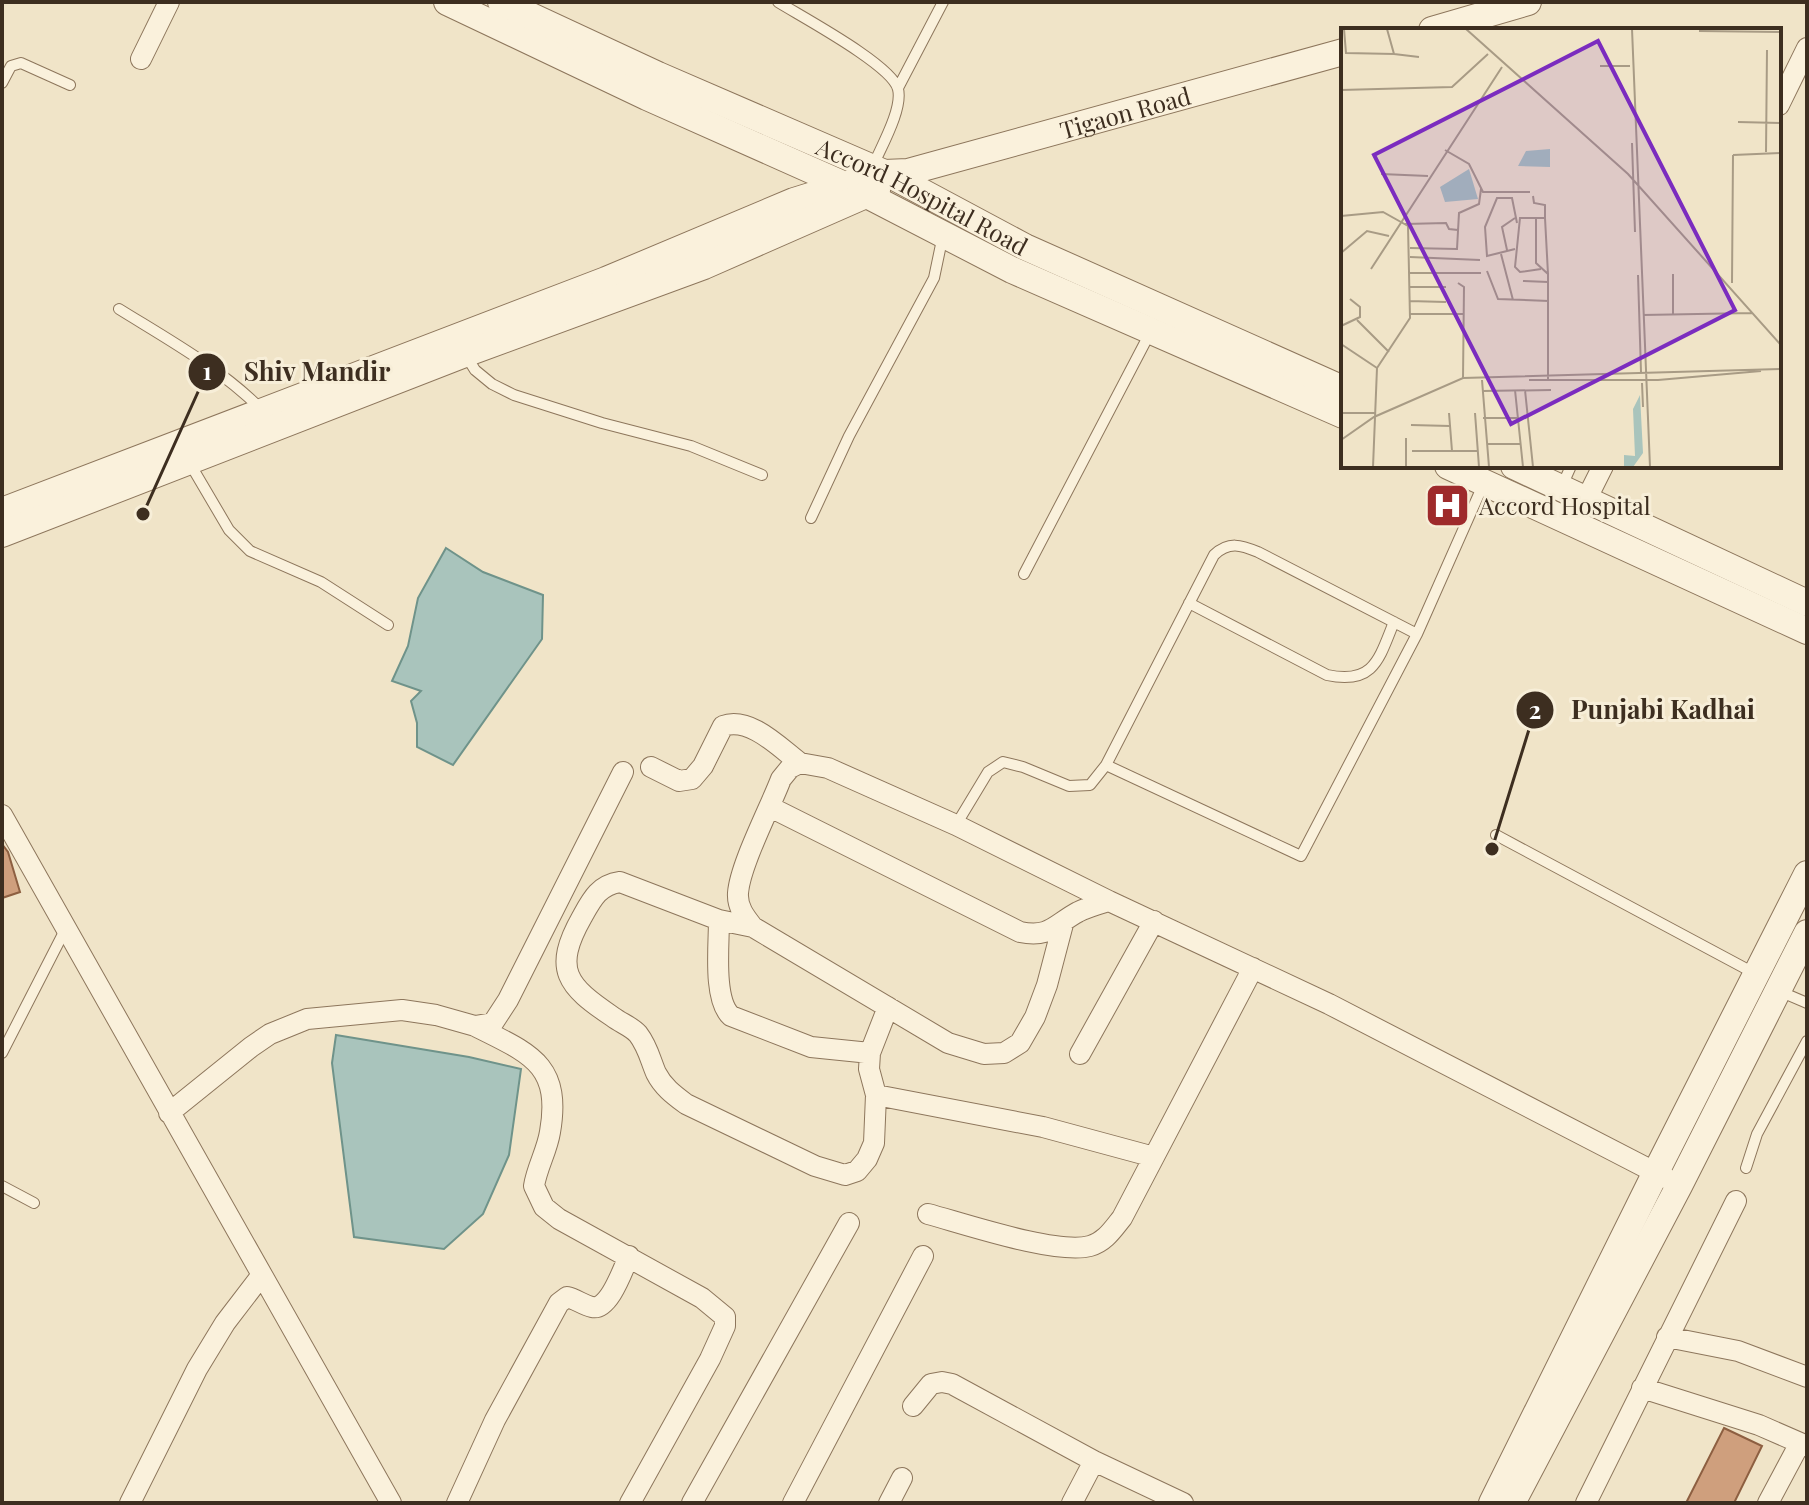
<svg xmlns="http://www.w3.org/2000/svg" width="1809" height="1505" viewBox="0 0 1809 1505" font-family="'Playfair Display',serif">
<rect width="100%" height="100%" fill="#f0e4c8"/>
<path fill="#a9c4bc" stroke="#6f938a" stroke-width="2" d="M 446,548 L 483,572 L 543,595 L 542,639 L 453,765 L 417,747 L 417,723 L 411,701 L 421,691 L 392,681 L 408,646 L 418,598 Z
M 336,1035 L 469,1057 L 521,1069 L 509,1155 L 483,1214 L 444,1249 L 354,1237 L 332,1063 Z"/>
<path fill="#cf9f7d" stroke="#8d5f41" stroke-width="2" d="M 2,844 L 8,852 L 20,892 L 2,898 Z
M 1724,1428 L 1762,1446 L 1734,1503 L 1686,1503 Z"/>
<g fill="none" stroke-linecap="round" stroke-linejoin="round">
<defs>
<path id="service" d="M 778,2 C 802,17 892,65 898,89 C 903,109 881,147 873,166
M 2,83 L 11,66 L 21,63 L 70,85
M 898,88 L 943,2
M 119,309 C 169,340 220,368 262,410
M 465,354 L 475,370 L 492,384 L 514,395 L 602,423 L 691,446 L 762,475
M 189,462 L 229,530 L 250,551 L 321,582 L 388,625
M 1562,486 L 1571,466
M 811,518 L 849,436 L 934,278 L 943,235
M 1024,574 L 1151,331
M 1189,603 L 1327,675 C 1374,685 1379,659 1394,622
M 1106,765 L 1301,856 L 1417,634 L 1483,485
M 956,825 L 988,772 L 1003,762 L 1023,767 L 1069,786 L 1090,785 L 1106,765 L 1214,555 C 1229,541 1241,545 1258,552 L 1417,634
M 1496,835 L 1754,973
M 1779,991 L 1807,1003
M 2,1053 L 65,930
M 1746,1168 L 1757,1134 L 1807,1041
M 2,1186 L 34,1203"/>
<path id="minor" d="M 141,59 L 169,2
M 1779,105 L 1807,48
M 1586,500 L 1603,466
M 651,767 L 679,781 L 692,779 L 703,766 L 723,726 C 750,716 780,748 800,763
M 770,807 L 1020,932 C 1050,938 1054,925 1078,912 C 1088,907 1099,904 1109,901 L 1329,1004 L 1666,1178
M 2,815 L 391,1503
M 719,920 C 719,945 713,1000 731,1016 L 811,1047 L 870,1053
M 1063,924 L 1047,985 L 1035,1017 L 1020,1043 L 1004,1053 L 984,1054 L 948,1043 L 753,927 C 745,917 737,907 738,893 C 740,865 770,808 781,779 L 790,768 L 800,763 L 828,768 L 956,825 L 1109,901
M 753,927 L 719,920 L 620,882 C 599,885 592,899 582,917 C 552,970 567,986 613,1017 C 621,1023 632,1027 638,1034 C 648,1047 650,1059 656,1073 C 663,1087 674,1095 686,1104 L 815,1166 L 845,1175 L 857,1171 L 867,1159 L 874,1143 L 876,1095 L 869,1069 L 870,1053 L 888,1007
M 475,1026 C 528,1053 562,1063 550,1132 C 547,1151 537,1167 534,1186 L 544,1207 L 559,1219 L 702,1298 L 725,1317 L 725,1326 L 710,1359 L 630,1503
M 1080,1054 L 1154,921
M 876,1095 L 1043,1127 L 1154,1157
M 169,1113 L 251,1047 L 270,1034 L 307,1019 L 402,1010 L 436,1015 L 475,1026 L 493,1023 L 508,1000 L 623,772
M 928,1214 C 965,1224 1057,1255 1090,1246 C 1105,1242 1113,1229 1122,1218 L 1253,968
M 1667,1337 L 1738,1351 L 1807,1377
M 1642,1388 L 1759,1425 L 1807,1446
M 913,1406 L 931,1384 L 942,1382 L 952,1384 L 1094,1461 L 1183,1503
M 130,1503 L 197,1369 L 225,1323 L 261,1276
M 457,1503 L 495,1420 L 559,1303 L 567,1297 C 576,1299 583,1305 592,1307 C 609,1311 623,1269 629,1256
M 692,1503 L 849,1223
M 793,1503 L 923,1256
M 889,1503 L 902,1478
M 1072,1503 L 1094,1461
M 1586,1503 L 1736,1201
M 1768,1503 L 1800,1443"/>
<g id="tertiary">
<path d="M 447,2 L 647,97 L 867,195 L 1012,270 L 1343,415"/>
<path id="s1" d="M 501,2 L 658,75 L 896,178 L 1025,247 L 1343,389"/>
<path d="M 1432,30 L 1528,2"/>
<path d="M 1448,466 L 1807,631"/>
<path d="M 1514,466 L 1807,603"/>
<path id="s2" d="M 2,511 L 606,280 L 794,201 L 884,173 L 908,172 L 1343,52"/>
<path d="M 2,534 L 465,354 L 704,266 L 877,190"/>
<path d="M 1492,1503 L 1656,1172 L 1807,874"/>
<path d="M 1512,1503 L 1679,1186 L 1807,933"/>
</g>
</defs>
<use href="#service" stroke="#8d765c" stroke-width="12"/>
<use href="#minor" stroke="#8d765c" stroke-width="22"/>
<use href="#tertiary" stroke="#8d765c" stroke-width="28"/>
<use href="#service" stroke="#faf1dc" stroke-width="10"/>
<use href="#minor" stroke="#faf1dc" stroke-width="20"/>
<use href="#tertiary" stroke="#faf1dc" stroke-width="26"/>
</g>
<defs>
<symbol id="hospital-square" viewBox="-11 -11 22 22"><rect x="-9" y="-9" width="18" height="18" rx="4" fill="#9e2a2b" stroke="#f7eed8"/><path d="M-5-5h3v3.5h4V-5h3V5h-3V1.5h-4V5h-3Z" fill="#fff"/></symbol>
</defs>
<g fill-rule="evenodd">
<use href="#hospital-square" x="1422" y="480" width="51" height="51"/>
</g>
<g text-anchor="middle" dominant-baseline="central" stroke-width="6" stroke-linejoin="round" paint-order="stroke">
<g font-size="24" fill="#3d2e20" stroke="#f7eed8">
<text stroke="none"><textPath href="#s2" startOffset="1194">Tigaon Road</textPath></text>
<text stroke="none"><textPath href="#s1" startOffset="464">Accord Hospital Road</textPath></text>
</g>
<g font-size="24" fill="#3d2e20" stroke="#f7eed8" text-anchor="start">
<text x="1479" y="505">Accord Hospital</text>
</g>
</g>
<g transform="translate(1341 28)">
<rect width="440" height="440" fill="#f0e4c8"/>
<path d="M 209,121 L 209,139 L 177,138 L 185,123 ZM 128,141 L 137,171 L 104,174 L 99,159 ZM 299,367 L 302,425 L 292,439 L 283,439 L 283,427 L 294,428 L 292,381 Z" fill="#a9c4bc"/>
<path fill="none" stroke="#a89b85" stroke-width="2" d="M 3,1 L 5,25 L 53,26 L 46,1M 125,1 L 287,146 L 440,317M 291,1 L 309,439M 358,3 L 440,4M 53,26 L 78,29M 259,38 L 289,38M 0,62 L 111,59 L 147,26M 397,94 L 440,95M 291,115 L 294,204M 104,122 L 128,136 L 142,164 L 189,164M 425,124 L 426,22M 392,127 L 440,125M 40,146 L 87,148M 192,168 L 193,175 L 204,177 L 204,190M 0,188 L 42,184 L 67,198 L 69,290 L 36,340 L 32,439M 195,189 L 195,235 L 207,246 L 207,351M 64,196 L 105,195 L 108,201 L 117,202M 69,220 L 116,221 L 118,185 L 138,176 L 140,161M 174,221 L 146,228 L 144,199 L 156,170 L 171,170 L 176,195M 166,222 L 161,199 L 174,190M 0,225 L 26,203 L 48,208M 160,226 L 172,272M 69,229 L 139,232M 30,241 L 161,39M 200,241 L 179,244 L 174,239 L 179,190 L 204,190 L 207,246M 146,243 L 157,271 L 208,273M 68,245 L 140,245M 297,247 L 300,344M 182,253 L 207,254M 117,255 L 123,259 L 122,350M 391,255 L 392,127M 69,259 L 105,259M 68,273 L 105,274M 69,286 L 122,286M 332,286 L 332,246M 302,287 L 411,285M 16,292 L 48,324M 0,298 L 19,289 L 19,279 L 9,271M 0,316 L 36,340M 141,352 L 148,439M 188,352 L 317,352 L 420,343M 301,355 L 302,379M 174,362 L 182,439M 184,362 L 192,439M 142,363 L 210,362M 0,385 L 34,385M 108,385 L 111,423M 134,385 L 138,439M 142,390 L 178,390M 70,397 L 109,398M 65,410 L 65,439M 0,412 L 33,389 L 122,350 L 440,341M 146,416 L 180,416M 71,423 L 137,423"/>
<path fill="#7b2cbf" fill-opacity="0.15" stroke="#7b2cbf" stroke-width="4" d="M 257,13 L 394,282 L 170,396 L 33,127 Z"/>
<rect width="440" height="440" fill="none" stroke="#3d2e20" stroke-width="4"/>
</g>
<path fill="none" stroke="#3d2e20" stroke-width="3" d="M143 514L207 372M1492 849L1535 710"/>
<g fill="#3d2e20" stroke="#f7eed8" stroke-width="3">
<circle cx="143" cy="514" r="8"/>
<circle cx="1492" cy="849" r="8"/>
<circle cx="207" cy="372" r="20"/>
<circle cx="1535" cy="710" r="20"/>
</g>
<g font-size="24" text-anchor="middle" font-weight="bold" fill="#fff">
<text x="207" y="380">1</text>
<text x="1535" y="719">2</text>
</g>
<g font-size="26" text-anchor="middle" font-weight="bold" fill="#3d2e20" stroke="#f7eed8" stroke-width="6" stroke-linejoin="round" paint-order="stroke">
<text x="317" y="381">Shiv Mandir</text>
<text x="1663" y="719">Punjabi Kadhai</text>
</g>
<rect width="1809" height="1505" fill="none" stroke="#3d2e20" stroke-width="8"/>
</svg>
